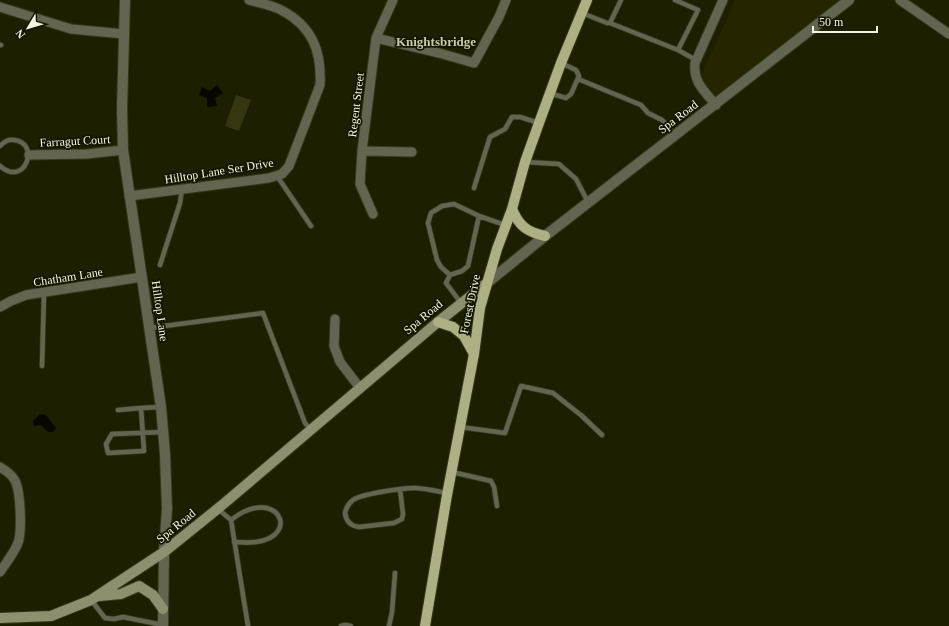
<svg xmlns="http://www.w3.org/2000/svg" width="949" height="626" viewBox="0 0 949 626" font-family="'Times New Roman',serif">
<rect width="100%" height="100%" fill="#1e1e01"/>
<path fill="#252500" d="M 735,0 L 852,0 L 714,100 L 698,83 Z"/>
<path fill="#363710" d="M 236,95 L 251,100 L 239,131 L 225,126 Z"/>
<path fill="#080800" d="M 217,85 L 223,93 L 215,98 L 217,106 L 207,107 L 207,98 L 199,95 L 202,87 L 210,91 Z
M 40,414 L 46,415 L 56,428 L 53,432 L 48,432 L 41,425 L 34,426 L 33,421 Z"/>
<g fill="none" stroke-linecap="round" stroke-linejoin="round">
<defs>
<path id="service" d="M 582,13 L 607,23 L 610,23 L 621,0
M 610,23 L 678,50 L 698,10 L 675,0
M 0,45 L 1,45
M 678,50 L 696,60
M 578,79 L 641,105 L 648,113 L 662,120 L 669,127 L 673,136
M 549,93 L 566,98 L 571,94 L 579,76 L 576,70 L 561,63
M 0,146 C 4,142 8,139 14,140 C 41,143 25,188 0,166
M 525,162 L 559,164 L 576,179 L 588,202
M 277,176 L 311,226
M 474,188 L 490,137 L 505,129 L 512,117 L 520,117 L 539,123
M 479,216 L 505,225
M 160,265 L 180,203 L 182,189
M 450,275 L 441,267 L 437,260 L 428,223 L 431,213 L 442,206 L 454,204 L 479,216 L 468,266 L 462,271 L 450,275 L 446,283 L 461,303
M 149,328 L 263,313 L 305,423 L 311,430
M 42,366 L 44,293
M 141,408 L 161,407
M 118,410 L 141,408 L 144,451 L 108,453 L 106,444 L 112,434 L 163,432
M 460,427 L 505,433 L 521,386 L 553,393 L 582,416 L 602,435
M 452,472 L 491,481 L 494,487 L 497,506
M 400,489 L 403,514 L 402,519 L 394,523 L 359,527 C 351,526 346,521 345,513 C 346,508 349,503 353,500 C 361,494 402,488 414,488 C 424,488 436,491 447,493
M 218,509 L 231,520 L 248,626
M 231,520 C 277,484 302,536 256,542 C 249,543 241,542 234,542
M 91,600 L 105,618 L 114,619 L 123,617 L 163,625
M 341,626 L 345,625 L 351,626
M 389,626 L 392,612 L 395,573"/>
<path id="minor" d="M 900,0 L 949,34
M 0,7 L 71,29 L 124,34
M 376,38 L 439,53 L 474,63 L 499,17 L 506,0
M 716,105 C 704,91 693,82 695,63 L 723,0
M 362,151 L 412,152
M 29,155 L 87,154 L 123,150
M 129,196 L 269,178 L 282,174 L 289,166 L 320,85 C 322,51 312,26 281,10 C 272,5 259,3 249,0
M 373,214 L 360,184 L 362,151 L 376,38 L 393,0
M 0,307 L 11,301 L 26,295 L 142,277
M 335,319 L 334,346 L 340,362 L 360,388
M 0,467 C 5,470 11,474 14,479 C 21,489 22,532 18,543 C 14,553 6,563 0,572"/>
<path id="tertiary" d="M 125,0 L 122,109 L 123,150 L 161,407 L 165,454 L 167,509 L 164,552 L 163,626
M 487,283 L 545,236 L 849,0"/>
<path id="secondary" d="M 99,596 L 121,594 L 139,586 L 153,595 L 163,609
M 0,618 L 51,616 L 91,600 L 164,552 L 221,506 L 438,322 L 487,283"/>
<path id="primary" d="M 512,209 C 519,226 527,232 545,236
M 438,322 L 453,327 L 464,336 L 474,354
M 425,626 L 447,495 L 474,354 L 480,308 L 497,249 L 512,209 L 525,162 L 539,123 L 561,63 L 587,0"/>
</defs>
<use href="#service" stroke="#38381c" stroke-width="6"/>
<use href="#minor" stroke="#38381c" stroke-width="11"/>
<use href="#tertiary" stroke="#38381c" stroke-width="12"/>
<use href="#secondary" stroke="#38381c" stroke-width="12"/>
<use href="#primary" stroke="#38381c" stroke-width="12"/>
<use href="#service" stroke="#646551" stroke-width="4.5"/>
<use href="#minor" stroke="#646551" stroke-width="9"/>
<use href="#tertiary" stroke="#646551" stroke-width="10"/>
<use href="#secondary" stroke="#8e8f6e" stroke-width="10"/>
<use href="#primary" stroke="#aeb084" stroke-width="10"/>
</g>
<g text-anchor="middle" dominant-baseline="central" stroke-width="3.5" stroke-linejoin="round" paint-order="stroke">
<g font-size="12" fill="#f3f4e1" stroke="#151500">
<text transform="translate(356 105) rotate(-83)">Regent Street</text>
<text transform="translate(678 117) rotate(-37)">Spa Road</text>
<text transform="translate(75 141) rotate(-3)">Farragut Court</text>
<text transform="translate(219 171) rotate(-9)">Hilltop Lane Ser Drive</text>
<text transform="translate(68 277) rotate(-9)">Chatham Lane</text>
<text transform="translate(470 304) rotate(-78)">Forest Drive</text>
<text transform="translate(160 311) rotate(82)">Hilltop Lane</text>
<text transform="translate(423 317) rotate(-40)">Spa Road</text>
<text transform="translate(176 526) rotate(-39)">Spa Road</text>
</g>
<g font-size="13" font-weight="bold" fill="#c9cba7" stroke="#151500">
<text x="436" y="41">Knightsbridge</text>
</g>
</g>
<g transform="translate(28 28) rotate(232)" stroke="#151500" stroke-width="3" paint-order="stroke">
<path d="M0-3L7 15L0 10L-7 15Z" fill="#f3f4e1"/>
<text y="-6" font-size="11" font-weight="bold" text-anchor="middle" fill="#f3f4e1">N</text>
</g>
<path d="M813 26v6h64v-6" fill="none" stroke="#f3f4e1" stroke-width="2"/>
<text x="819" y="26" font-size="12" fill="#f3f4e1" stroke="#151500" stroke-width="3" paint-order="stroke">50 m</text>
</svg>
